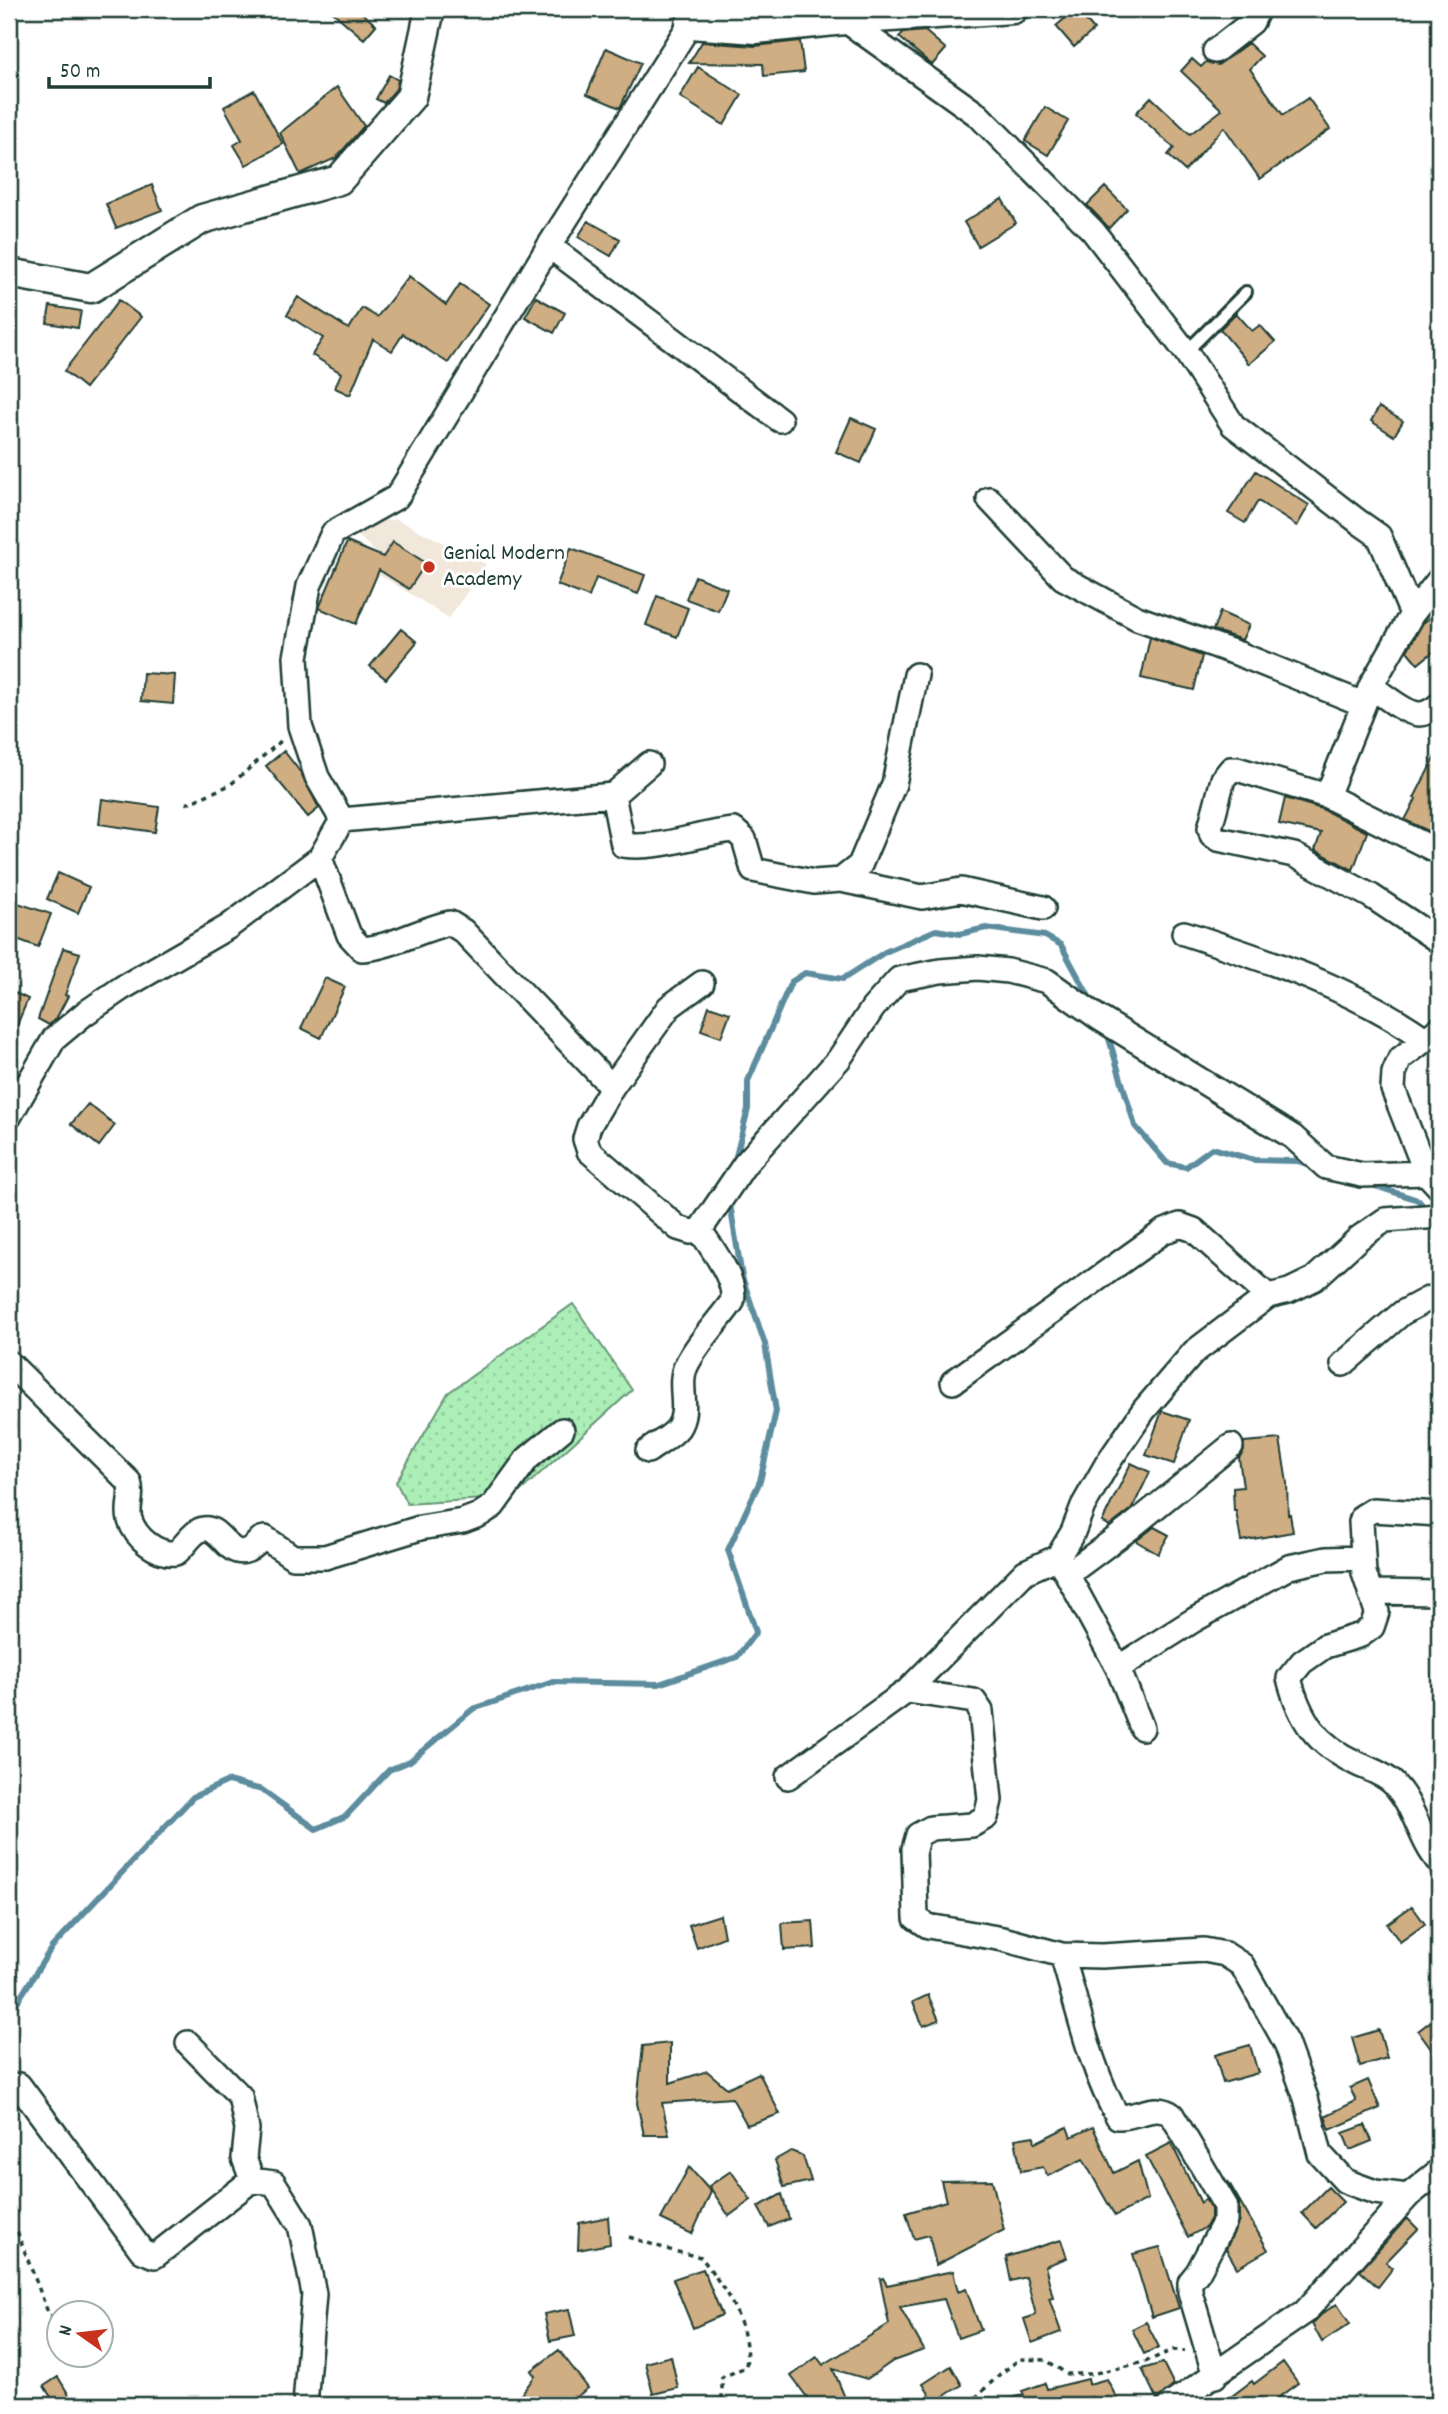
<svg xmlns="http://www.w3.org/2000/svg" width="1448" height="2414" viewBox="0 0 1448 2414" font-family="Dekko,sans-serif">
<defs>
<pattern id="grass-dots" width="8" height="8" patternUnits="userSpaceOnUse" patternTransform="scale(1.75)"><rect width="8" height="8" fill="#aceeb7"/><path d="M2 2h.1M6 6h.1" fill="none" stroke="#94cd9e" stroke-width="1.8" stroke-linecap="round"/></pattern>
</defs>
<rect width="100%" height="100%" fill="#fff"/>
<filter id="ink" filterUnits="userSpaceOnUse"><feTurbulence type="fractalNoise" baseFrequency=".0143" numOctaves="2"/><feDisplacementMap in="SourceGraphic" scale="14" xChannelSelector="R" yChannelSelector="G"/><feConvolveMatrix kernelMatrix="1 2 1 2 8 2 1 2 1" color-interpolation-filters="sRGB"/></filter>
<g filter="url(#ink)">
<path fill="#f1e7da" d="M 396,519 L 486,564 L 449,618 L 374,571 L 380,556 L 353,531 L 369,523 Z"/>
<path fill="url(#grass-dots)" stroke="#669676" stroke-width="2" d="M 573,1304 L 632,1390 L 514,1497 L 407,1504 L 396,1482 L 448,1393 Z"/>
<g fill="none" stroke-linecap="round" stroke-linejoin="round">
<path stroke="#5c8c9e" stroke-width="6" d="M 1107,1032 L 1135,1126 L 1167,1163 L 1186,1167 L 1212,1148 L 1254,1160 L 1298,1161 L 1312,1166
M 734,1164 L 748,1109 L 748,1081 L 791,982 L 805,973 L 843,979 L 885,952 L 936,930 L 960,934 L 986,928 L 1045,936 L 1061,945 L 1093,1004
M 1369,1184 L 1418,1200 L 1425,1208 L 1429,1208
M 9,2015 L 52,1947 L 193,1797 L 228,1781 L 262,1790 L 316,1829 L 346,1816 L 389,1770 L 410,1761 L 473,1709 L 553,1682 L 659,1684 L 737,1657 L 756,1632 L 728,1550 L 760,1481 L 776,1411 L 765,1344 L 742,1277 L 729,1198"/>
</g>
<path fill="#d0ae83" stroke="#1f3d34" stroke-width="2" d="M 329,9 L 357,9 L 376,25 L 364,39 Z
M 1076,9 L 1094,30 L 1074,47 L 1056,26 Z
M 925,31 L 946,49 L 932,65 L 899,37 L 903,33 Z
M 800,41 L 804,72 L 764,76 L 763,64 L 689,63 L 702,42 L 755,46 Z
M 1248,43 L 1262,56 L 1250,69 L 1283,115 L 1308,98 L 1330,129 L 1260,179 L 1224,127 L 1185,171 L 1168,155 L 1174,148 L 1136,113 L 1151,97 L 1190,134 L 1222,110 L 1181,71 L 1192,59 L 1201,67 L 1206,62 L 1218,65 Z
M 606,48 L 641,63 L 620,108 L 587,94 Z
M 698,67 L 742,95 L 724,125 L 680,97 Z
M 389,75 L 398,80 L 396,89 L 384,103 L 376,99 Z
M 337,87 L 364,126 L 336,158 L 300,174 L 280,133 Z
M 254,90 L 283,144 L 246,165 L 234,145 L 242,140 L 224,107 Z
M 1045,107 L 1068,121 L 1048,155 L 1025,141 Z
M 152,185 L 162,210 L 116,228 L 106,204 Z
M 1105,187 L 1127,209 L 1109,228 L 1087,205 Z
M 1002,199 L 1016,223 L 978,246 L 964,222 Z
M 588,221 L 620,239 L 611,256 L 578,237 Z
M 409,276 L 446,305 L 460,284 L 489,304 L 448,363 L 403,334 L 392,351 L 373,339 L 350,395 L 335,388 L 341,373 L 312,355 L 323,338 L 287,315 L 298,297 L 349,329 L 362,308 L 377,317 Z
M 536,297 L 565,313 L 554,333 L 525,317 Z
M 119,300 L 141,317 L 85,388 L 64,371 Z
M 50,306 L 81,311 L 78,328 L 47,323 Z
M 1236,313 L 1252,331 L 1260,325 L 1275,342 L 1249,364 L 1220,329 Z
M 1379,407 L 1403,421 L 1394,436 L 1371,421 Z
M 851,418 L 876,429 L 861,463 L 836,452 Z
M 1256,471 L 1309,505 L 1297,526 L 1258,501 L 1245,523 L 1228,513 Z
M 347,542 L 383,557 L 393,542 L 426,563 L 409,589 L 379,570 L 356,624 L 319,608 Z
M 571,548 L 645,575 L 638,594 L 596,578 L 589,597 L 557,585 Z
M 695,576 L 727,589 L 718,611 L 686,599 Z
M 657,596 L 688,608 L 677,637 L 646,625 Z
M 1220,612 L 1249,625 L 1242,640 L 1213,630 Z
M 1431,617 L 1439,628 L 1439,647 L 1418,664 L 1407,651 L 1423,623 Z
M 401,629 L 417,642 L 386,679 L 370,666 Z
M 1150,637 L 1202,656 L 1194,690 L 1141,678 Z
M 143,673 L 175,675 L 173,704 L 141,701 Z
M 1439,749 L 1439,832 L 1437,835 L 1405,820 L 1416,799 L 1414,798 Z
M 284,751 L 301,773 L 319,808 L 308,817 L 266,766 Z
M 1285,798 L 1322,809 L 1367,832 L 1353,870 L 1315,850 L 1321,833 L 1279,824 Z
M 102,799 L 159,807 L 155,832 L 99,824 Z
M 58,873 L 89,887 L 78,913 L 47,899 Z
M 9,900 L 51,914 L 38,947 L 9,936 Z
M 63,948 L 80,953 L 65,995 L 68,996 L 56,1019 L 49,1025 L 38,1019 Z
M 325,978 L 345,987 L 321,1038 L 301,1028 Z
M 9,990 L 28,999 L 9,1044 Z
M 709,1006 L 730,1013 L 721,1037 L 701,1030 Z
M 88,1104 L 115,1125 L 99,1146 L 71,1124 Z
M 1162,1411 L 1189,1420 L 1174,1464 L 1146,1455 Z
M 1280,1439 L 1287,1483 L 1288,1515 L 1290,1514 L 1293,1532 L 1241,1541 L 1236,1511 L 1234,1511 L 1233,1488 L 1243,1487 L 1239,1458 L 1244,1450 L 1244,1442 Z
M 1131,1463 L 1150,1472 L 1132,1509 L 1110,1526 L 1102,1522 Z
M 1154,1527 L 1169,1535 L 1158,1554 L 1136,1541 Z
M 1412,1906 L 1425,1924 L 1400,1942 L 1387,1924 Z
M 720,1915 L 724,1937 L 697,1948 L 689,1925 Z
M 813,1921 L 815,1948 L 784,1950 L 782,1923 Z
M 928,1995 L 939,2020 L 923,2026 L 913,2002 Z
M 1439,2015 L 1439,2060 L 1418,2031 Z
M 1379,2030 L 1387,2058 L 1360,2066 L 1352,2038 Z
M 670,2043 L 670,2083 L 707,2071 L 727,2088 L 759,2073 L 780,2114 L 747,2125 L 732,2098 L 662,2103 L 669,2135 L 644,2135 L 637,2103 L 643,2046 Z
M 1250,2045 L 1258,2073 L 1223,2083 L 1215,2055 Z
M 1368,2080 L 1380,2108 L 1330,2130 L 1325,2116 L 1356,2101 L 1350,2088 Z
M 1365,2125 L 1372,2141 L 1350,2150 L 1343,2133 Z
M 1067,2127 L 1071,2137 L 1093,2127 L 1114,2173 L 1138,2161 L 1148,2199 L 1115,2216 L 1083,2159 L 1048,2176 L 1043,2167 L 1021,2171 L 1015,2139 L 1034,2136 L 1035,2143 Z
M 1171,2143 L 1201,2203 L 1205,2199 L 1211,2209 L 1211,2218 L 1206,2227 L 1188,2237 L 1146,2156 Z
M 791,2151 L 803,2156 L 811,2181 L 784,2187 L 775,2160 Z
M 689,2167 L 711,2192 L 692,2234 L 661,2219 Z
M 731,2171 L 751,2200 L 729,2216 L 709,2186 Z
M 992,2180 L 1004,2230 L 936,2265 L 929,2235 L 914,2239 L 906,2213 L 946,2201 L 941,2181 Z
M 1228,2181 L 1268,2250 L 1237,2268 L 1226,2249 L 1239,2221 L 1239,2204 Z
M 1328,2187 L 1343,2202 L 1316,2228 L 1302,2213 Z
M 782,2194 L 789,2219 L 769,2227 L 758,2207 Z
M 608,2217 L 610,2244 L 578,2250 L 579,2223 Z
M 1407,2218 L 1418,2229 L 1386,2262 L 1393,2268 L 1378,2287 L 1360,2271 Z
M 1061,2240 L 1067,2258 L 1045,2266 L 1053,2297 L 1049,2298 L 1061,2332 L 1032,2343 L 1024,2319 L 1036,2315 L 1026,2277 L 1011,2281 L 1006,2257 Z
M 1160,2247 L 1179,2308 L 1152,2317 L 1133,2254 Z
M 703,2269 L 722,2315 L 693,2328 L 673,2279 Z
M 953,2271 L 958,2292 L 966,2289 L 981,2330 L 958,2338 L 944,2299 L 900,2307 L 924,2350 L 893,2361 L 867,2379 L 833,2369 L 848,2405 L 813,2405 L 791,2376 L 817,2357 L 823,2365 L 889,2324 L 880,2279 L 883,2278 L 887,2285 Z
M 1337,2304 L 1350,2324 L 1322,2342 L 1312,2324 L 1323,2313 Z
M 569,2309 L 575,2336 L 550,2341 L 544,2314 Z
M 1146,2322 L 1159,2347 L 1144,2354 L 1132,2329 Z
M 559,2350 L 588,2388 L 566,2405 L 513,2405 L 535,2376 L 531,2371 Z
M 671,2356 L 678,2388 L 653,2394 L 645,2363 Z
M 1283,2362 L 1298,2383 L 1268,2405 L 1220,2405 L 1252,2381 L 1254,2384 Z
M 1163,2363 L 1174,2385 L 1157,2400 L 1142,2369 Z
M 951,2366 L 962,2385 L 934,2402 L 923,2384 Z
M 58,2377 L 75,2405 L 56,2405 L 44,2386 Z
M 1088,2379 L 1089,2384 L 1107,2379 L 1120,2405 L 1096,2405 L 1092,2397 L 1057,2405 L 1007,2405 L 1006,2399 L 1024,2395 L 1022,2391 L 1045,2383 L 1047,2389 Z"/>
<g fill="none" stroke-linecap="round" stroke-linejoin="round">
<defs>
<path id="service" d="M 1186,352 L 1246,292"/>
<path id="minor" d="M 845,20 L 978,115 L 1093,231 L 1186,352 L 1233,425 L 1359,522 L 1379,536 L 1412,614
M 1215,51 L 1252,22 L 1258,9
M 549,246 L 780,420
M 989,499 L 1063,578 L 1137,618 L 1239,654 L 1363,704
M 1439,580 L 1412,614 L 1371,686 L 1327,796 L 1439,852
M 1371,686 C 1382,694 1406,714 1419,714 C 1427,714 1433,710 1439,705
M 613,795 L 623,845 C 661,850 698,833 734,830 L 744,839 L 753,870 L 814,882 L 841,880 L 860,865 L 894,784 L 916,675
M 1327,796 L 1237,769 L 1231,769 L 1223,779 L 1210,828 L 1212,835 L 1218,839 L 1294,855 L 1371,896 L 1439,941
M 342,820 L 613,795 L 649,764
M 320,858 L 349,935 L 362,949 C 393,947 420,929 450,923 L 463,931 L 612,1087 L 589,1126 L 585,1139 L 589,1151 L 678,1228 L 691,1232 L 700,1230 L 745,1164 L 839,1059 L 873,1008 L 899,979 L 940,971 L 978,968 L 1008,971 L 1047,981 L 1099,1018 L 1293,1137 L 1326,1167 L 1362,1175 L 1426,1173
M 841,880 L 922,897 L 961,890 L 1043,908
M 1184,933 C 1267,960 1353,988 1425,1039
M 1439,1029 L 1400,1059 L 1394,1073 L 1393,1089 L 1426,1173 L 1439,1187
M 612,1087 L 669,1007 L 702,983
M 9,1117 L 54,1039 L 84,1014 L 122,988 L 228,927 L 320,858 L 342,820 L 317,777 L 300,726 L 296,657 L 309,586 L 333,533 L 397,497 L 549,246 L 690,24
M 9,1363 L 129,1482 C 134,1497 126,1506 130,1520 C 136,1538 156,1555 176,1553 C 184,1547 191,1534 200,1530 C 224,1520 229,1576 261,1539 L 265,1538 L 293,1557 L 325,1557 L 420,1528 L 463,1521 L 479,1515 L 493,1506 L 527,1459 L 562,1430
M 1343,1364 L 1402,1313 L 1430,1298 L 1439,1301
M 953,1382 L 1163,1232 L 1180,1225 L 1194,1230 L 1268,1296
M 648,1451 C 657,1444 671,1437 678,1428 C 691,1409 676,1384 687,1364 C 698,1342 718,1322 732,1302 C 738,1281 711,1248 700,1230
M 1439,1514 L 1373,1510 L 1363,1516 L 1361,1522 L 1364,1573 L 1377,1612 L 1372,1627 L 1361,1635 L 1325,1646 L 1302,1662 L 1289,1678 C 1300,1720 1316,1744 1356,1763 C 1368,1769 1384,1774 1393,1783 C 1415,1805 1419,1839 1439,1862
M 1061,1563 L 1118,1668 L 1142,1728
M 1068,1574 L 1130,1528 L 1231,1446
M 1370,1592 L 1439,1593
M 1118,1668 L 1194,1620 L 1289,1567 L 1326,1559 L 1362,1558
M 907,1691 L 974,1701 L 981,1711 L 990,1800 L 986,1817 L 972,1825 L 931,1828 L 918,1835 L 914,1849 L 916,1918 L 928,1926 L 1003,1939 L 1062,1955 L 1102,1956 L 1204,1950 L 1225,1954 L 1242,1965 L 1286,2043 L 1306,2098 L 1320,2154 L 1345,2181 L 1375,2192 L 1408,2196
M 788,1777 L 907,1691 L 1025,1572 L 1058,1557 L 1073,1532 L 1083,1506 L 1107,1464 L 1144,1410 L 1194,1352 L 1268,1296 L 1289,1291 L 1314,1279 L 1359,1238 L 1385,1220 L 1439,1216
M 1062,1955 C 1077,2004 1092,2074 1118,2117 C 1137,2118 1156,2102 1172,2115 L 1225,2205 L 1225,2221 L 1198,2272 L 1190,2282 L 1190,2292 L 1215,2376
M 188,2043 L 240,2096 L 247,2129 L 244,2158 L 252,2180
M 19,2085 L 142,2251 L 155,2256 L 252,2180 L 274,2183 L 300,2225 L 314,2294 L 305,2405
M 1170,2405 L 1305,2312 L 1408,2196 L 1439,2171"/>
<path id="tertiary" d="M 698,9 L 690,24 L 756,29 L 845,20 L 1013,9
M 9,273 L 91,288 L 202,219 L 339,180 L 411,97 L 430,9"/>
</defs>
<use href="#service" stroke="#1f3d34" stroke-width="16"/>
<use href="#minor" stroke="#1f3d34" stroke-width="28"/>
<use href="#tertiary" stroke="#1f3d34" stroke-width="33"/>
<path stroke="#1f3d34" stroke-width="3.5" stroke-dasharray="5 5" stroke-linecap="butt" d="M 186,804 L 230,785 L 282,740
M 9,2230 L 16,2229 L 49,2315 L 60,2319
M 629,2237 L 673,2251 L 701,2257 C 725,2289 751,2325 746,2367 L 722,2377 L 722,2405
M 968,2405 L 1000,2374 L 1020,2359 L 1046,2360 L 1067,2374 L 1091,2374 L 1145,2362 L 1173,2350 L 1185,2351"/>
<use href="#service" stroke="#fff" stroke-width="10"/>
<use href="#minor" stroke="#fff" stroke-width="23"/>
<use href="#tertiary" stroke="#fff" stroke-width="28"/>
</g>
</g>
<circle fill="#c8321e" stroke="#fff" stroke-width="2.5" cx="429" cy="567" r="7"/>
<g text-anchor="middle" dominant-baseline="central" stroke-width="6" stroke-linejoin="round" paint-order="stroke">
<g font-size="23" fill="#1f3d34" stroke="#fff" text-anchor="start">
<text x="443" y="554">Genial Modern<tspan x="443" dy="26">Academy</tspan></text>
</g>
</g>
<rect width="1448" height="2414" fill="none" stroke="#fff" stroke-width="35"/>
<rect x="18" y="18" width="1413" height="2379" fill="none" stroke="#1f3d34" stroke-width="2.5" filter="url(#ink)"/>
<g transform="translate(80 2334) rotate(284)"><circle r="33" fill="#ffffff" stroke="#a5b1ae" stroke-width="2"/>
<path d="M0-5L12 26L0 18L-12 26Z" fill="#c8321e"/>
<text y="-10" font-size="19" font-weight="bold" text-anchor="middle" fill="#1f3d34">N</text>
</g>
<path d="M49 77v10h161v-10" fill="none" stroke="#1f3d34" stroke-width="3.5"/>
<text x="60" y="77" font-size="21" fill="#1f3d34" stroke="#ffffff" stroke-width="5" paint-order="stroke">50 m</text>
</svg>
